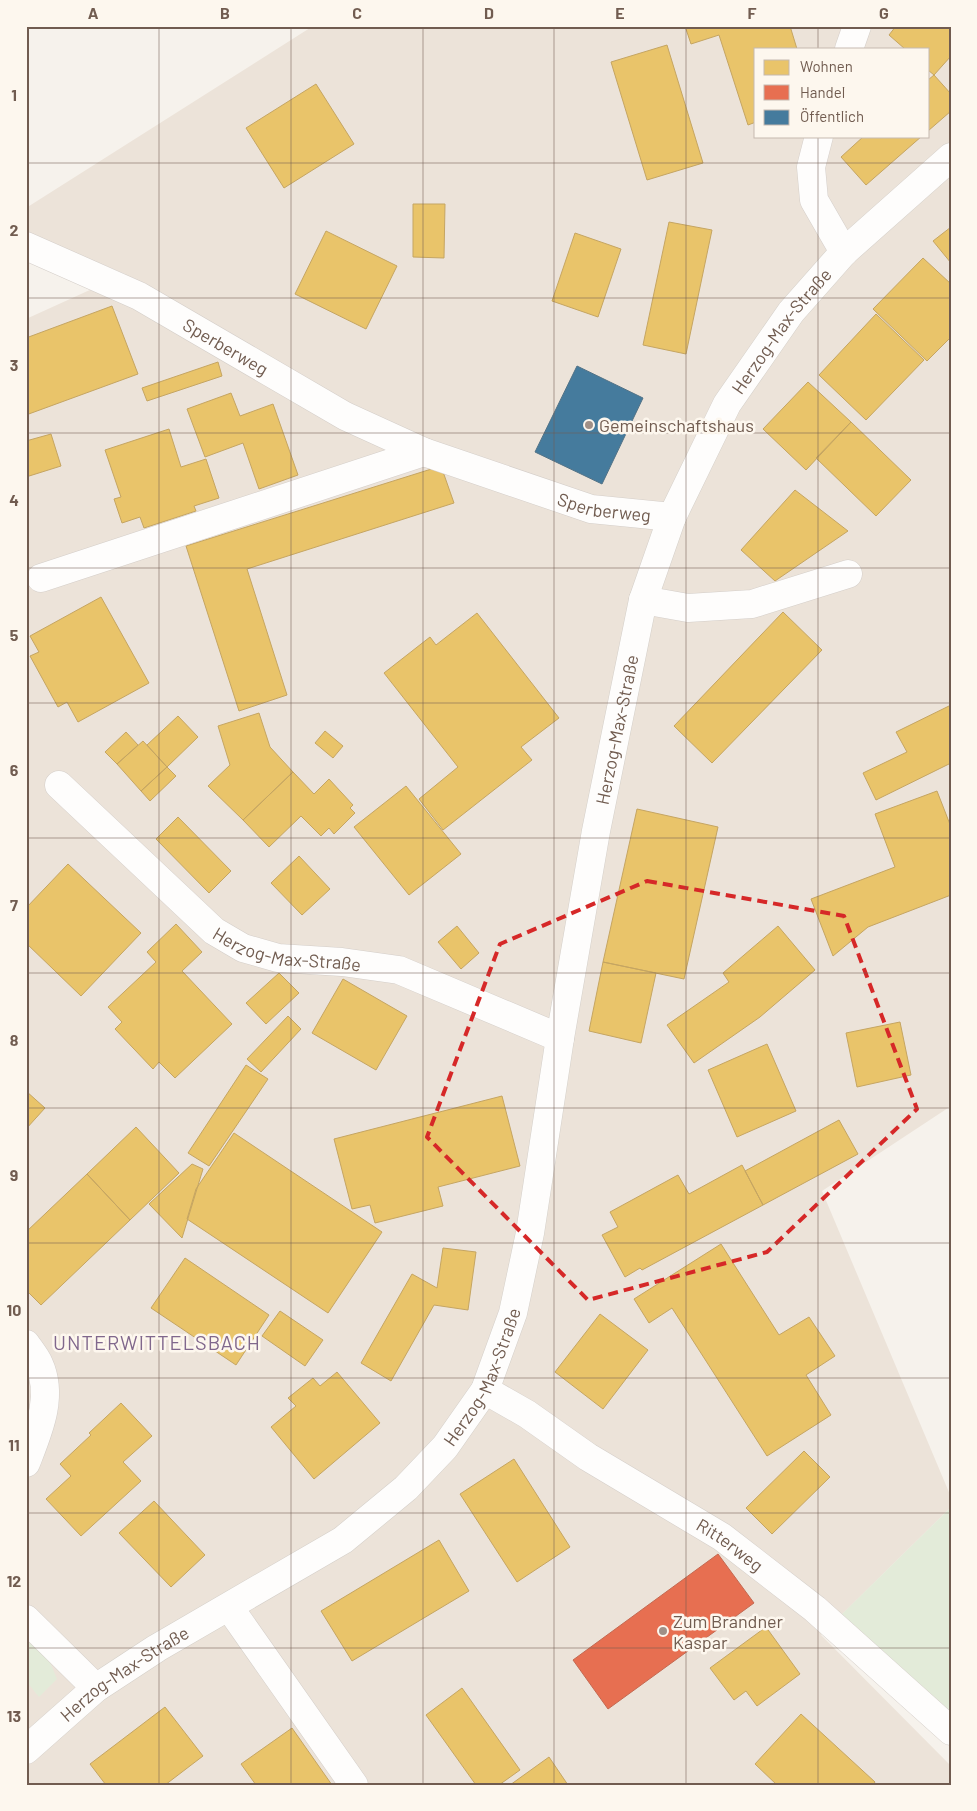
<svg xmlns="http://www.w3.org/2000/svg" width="977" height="1811" viewBox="0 0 977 1811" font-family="Barlow,sans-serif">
<rect width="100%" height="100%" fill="#f6f2ec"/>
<path fill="#ece3d9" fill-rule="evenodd" d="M 313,26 L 951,26 L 951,1106 L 822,1191 L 951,1497 L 951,1507 L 821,1635 L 951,1766 L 951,1785 L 26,1785 L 26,319 L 125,274 L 26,232 L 26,208 ZM 756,49 L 928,49 L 928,136 L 756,136 Z"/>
<path fill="#e3ebd9" d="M 951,1507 L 951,1728 L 839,1617 Z
M 26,1639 L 47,1655 L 57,1679 L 39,1697 L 26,1681 Z"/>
<path fill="#e9c46a" stroke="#c5a562" d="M 685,26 L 790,26 L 797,49 L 756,49 L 756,122 L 748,125 L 719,35 L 691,44 Z
M 896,26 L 948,26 L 951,28 L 951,56 L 934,75 L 928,70 L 928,49 L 905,49 L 889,35 Z
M 667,45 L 703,163 L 647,180 L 611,62 Z
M 934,75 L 951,94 L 951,111 L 928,131 L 928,80 Z
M 316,84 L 354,144 L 284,188 L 246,128 Z
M 864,136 L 922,136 L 866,185 L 841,157 Z
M 413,204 L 445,204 L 444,258 L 413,257 Z
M 669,222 L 712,230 L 686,354 L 643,345 Z
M 951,227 L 951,263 L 933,241 Z
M 326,231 L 397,266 L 366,329 L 295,294 Z
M 575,233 L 621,249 L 598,317 L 552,301 Z
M 923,258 L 951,284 L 951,337 L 927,361 L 873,309 Z
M 112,306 L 138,374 L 26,415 L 26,338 Z
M 876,314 L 924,360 L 866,420 L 819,375 Z
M 218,362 L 222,376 L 147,401 L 142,388 Z
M 808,382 L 851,422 L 806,470 L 763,429 Z
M 231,393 L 240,416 L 273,404 L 298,475 L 259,489 L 243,443 L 205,457 L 187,409 Z
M 851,422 L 911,480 L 876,516 L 816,458 Z
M 169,429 L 181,467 L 206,459 L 219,498 L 194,506 L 196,511 L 144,528 L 140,517 L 122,523 L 114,499 L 121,497 L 105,450 Z
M 51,434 L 61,466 L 26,477 L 26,441 Z
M 441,466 L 454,503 L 247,569 L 287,695 L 239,711 L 186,546 Z
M 795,490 L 848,531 L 775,581 L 741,550 Z
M 101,597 L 149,683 L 78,722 L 67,702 L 58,707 L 30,656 L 39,652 L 30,636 Z
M 783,612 L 822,650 L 712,763 L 674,726 Z
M 477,613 L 559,718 L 521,747 L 532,760 L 443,830 L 419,799 L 458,767 L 384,673 L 430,637 L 436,645 Z
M 951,705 L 951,763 L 876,800 L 863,773 L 907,752 L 896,732 Z
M 259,713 L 270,747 L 293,772 L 243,820 L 208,786 L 230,765 L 218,726 Z
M 178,716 L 198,737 L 167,767 L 147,745 Z
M 325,731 L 343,746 L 333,758 L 315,743 Z
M 126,732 L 138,745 L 117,764 L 105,752 Z
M 143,741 L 167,767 L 141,791 L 117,764 Z
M 167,767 L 176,776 L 150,801 L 141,791 Z
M 293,772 L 314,794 L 329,779 L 353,805 L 350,808 L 355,813 L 334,834 L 329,828 L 321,836 L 301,816 L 269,847 L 243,820 Z
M 406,786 L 461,854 L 409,895 L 354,827 Z
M 937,791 L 951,827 L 951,895 L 868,927 L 833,956 L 811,899 L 895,867 L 875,814 Z
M 637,809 L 718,827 L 684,979 L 603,962 Z
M 178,817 L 231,871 L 209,893 L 156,839 Z
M 299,856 L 330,889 L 302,915 L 271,883 Z
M 68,864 L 141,933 L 81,996 L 26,943 L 26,908 Z
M 176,924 L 202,952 L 182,971 L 232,1024 L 175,1078 L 159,1062 L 153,1069 L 115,1029 L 122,1022 L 108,1007 L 156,962 L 147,952 Z
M 457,926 L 479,953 L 461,969 L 438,942 Z
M 778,926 L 815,970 L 760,1017 L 694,1063 L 667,1025 L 729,982 L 723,973 Z
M 603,962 L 656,973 L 641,1043 L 589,1031 Z
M 279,973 L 299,993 L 266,1024 L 246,1003 Z
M 343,979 L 407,1016 L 376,1070 L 312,1033 Z
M 288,1016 L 301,1029 L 261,1072 L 247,1059 Z
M 900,1022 L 911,1075 L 857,1087 L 846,1033 Z
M 767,1044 L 796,1111 L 737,1137 L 708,1070 Z
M 246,1065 L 268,1079 L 209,1166 L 188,1153 Z
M 26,1091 L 45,1108 L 26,1129 Z
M 502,1096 L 520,1166 L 438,1187 L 443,1206 L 375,1223 L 370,1205 L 352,1209 L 334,1139 Z
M 839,1120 L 858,1154 L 763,1205 L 745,1171 Z
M 136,1127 L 179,1173 L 130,1220 L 87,1174 Z
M 234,1133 L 382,1232 L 328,1313 L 187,1219 L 196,1189 Z
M 192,1164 L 203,1169 L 182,1238 L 149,1204 Z
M 742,1165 L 763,1205 L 642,1270 L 640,1268 L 625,1277 L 602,1235 L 618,1227 L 610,1212 L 678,1175 L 689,1194 Z
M 87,1174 L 130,1220 L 41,1305 L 26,1290 L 26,1232 Z
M 721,1244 L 779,1335 L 809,1317 L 835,1356 L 806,1375 L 831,1415 L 767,1456 L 672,1308 L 649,1323 L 634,1299 Z
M 443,1248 L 476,1252 L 468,1310 L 434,1305 L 391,1381 L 361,1363 L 412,1274 L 437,1288 Z
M 185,1258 L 269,1315 L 236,1365 L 151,1308 Z
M 280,1311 L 323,1340 L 305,1366 L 262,1336 Z
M 600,1314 L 648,1350 L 603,1409 L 555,1372 Z
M 337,1372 L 380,1423 L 314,1479 L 271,1427 L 296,1406 L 288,1398 L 313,1378 L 320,1386 Z
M 121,1403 L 152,1436 L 123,1462 L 141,1481 L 81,1536 L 46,1499 L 71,1476 L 60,1464 L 91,1435 L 89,1433 Z
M 804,1451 L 830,1477 L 772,1534 L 746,1508 Z
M 514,1459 L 570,1547 L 517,1582 L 460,1494 Z
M 154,1501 L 205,1555 L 171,1587 L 119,1533 Z
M 439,1540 L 469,1591 L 352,1661 L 321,1611 Z
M 766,1627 L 800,1674 L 757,1706 L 746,1691 L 734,1700 L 710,1668 Z
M 462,1688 L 520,1770 L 499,1785 L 476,1785 L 426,1715 Z
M 165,1707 L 203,1756 L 165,1785 L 106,1785 L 90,1764 Z
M 801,1714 L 875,1782 L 873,1785 L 777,1785 L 755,1764 Z
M 292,1728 L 332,1785 L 256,1785 L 241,1764 Z
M 549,1757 L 568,1785 L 510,1785 Z"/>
<path fill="#e76f51" stroke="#c46951" d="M 718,1554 L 754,1603 L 608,1709 L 573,1660 Z"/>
<path fill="#457b9d" stroke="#527286" d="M 577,366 L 643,398 L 602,484 L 535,452 Z"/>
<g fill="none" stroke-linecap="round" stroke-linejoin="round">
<defs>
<g id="minor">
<path d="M 849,49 L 857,26"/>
<path d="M 819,136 L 811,167 L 814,200 L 844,252"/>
<path id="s1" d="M 26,246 L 139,296 L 345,416 L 424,452 L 591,509 L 672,517"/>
<path d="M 41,578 L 424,452"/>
<path d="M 643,600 L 688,608 L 752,604 L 848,574"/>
<path id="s2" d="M 59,785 L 214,931 L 243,948 L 278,958 L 342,962 L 399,970 L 560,1038"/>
<path d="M 26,1344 C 30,1350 36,1357 39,1364 C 54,1397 38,1432 26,1463"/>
<path id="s3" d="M 485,1390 L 527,1414 L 588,1457 L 722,1537 L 815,1609 L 951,1731"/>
<path d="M 229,1607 L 354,1785"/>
<path d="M 26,1619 L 96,1688"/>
</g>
<g id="secondary">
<path id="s4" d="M 26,1750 L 96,1688 L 157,1648 L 343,1540 L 406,1488 L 445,1447 L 485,1390 L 513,1313 L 530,1233 L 560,1038 L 596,831 L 643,600 L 672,517 L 727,404 L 791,312 L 844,252 L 951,157"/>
</g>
</defs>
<use href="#minor" stroke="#d4cec9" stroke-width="29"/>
<use href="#secondary" stroke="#d4cfc9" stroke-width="29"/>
<use href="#minor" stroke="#fefdfc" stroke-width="28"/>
<use href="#secondary" stroke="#fefdfc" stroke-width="28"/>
</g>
<path fill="none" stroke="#d62828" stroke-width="4" stroke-dasharray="10 6" stroke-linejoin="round" d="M 647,881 L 844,916 L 917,1109 L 767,1252 L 588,1300 L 427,1137 L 500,944 Z"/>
<path fill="none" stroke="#715c50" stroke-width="1" stroke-opacity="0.55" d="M 159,26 L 159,1785M 291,26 L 291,1785M 423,26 L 423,1785M 554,26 L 554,1785M 686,26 L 686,1785M 818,26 L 818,49M 818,136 L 818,1785M 26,163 L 951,163M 26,298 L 951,298M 26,433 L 951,433M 26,568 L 951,568M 26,703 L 951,703M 26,838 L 951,838M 26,973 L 951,973M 26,1108 L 951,1108M 26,1243 L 951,1243M 26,1378 L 951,1378M 26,1513 L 951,1513M 26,1648 L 951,1648"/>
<g fill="#a09087" stroke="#fdf7ee" stroke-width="2">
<circle cx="589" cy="425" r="5"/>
<circle cx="663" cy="1631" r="5"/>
</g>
<g text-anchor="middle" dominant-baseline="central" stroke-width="5" stroke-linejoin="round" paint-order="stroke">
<g font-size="18" fill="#715c50" stroke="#fdf7ee">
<text stroke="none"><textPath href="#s4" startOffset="1701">Herzog-Max-Straße</textPath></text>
<text stroke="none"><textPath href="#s1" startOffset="224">Sperberweg</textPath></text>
<text stroke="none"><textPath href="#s1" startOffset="638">Sperberweg</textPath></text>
<text stroke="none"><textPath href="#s4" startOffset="1264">Herzog-Max-Straße</textPath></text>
<text stroke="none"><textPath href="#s2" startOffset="290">Herzog-Max-Straße</textPath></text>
<text stroke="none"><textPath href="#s4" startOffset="600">Herzog-Max-Straße</textPath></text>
<text stroke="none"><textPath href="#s3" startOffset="290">Ritterweg</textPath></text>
<text stroke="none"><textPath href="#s4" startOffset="125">Herzog-Max-Straße</textPath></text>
</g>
<g font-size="18" fill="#715c50" stroke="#fdf7ee" text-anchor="start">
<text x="599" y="425">Gemeinschaftshaus</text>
<text x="673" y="1621">Zum Brandner<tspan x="673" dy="21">Kaspar</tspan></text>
</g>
<g font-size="20" letter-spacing="1" fill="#80678c" stroke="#fdf7ee">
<text x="157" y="1342">UNTERWITTELSBACH</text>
</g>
</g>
<rect width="977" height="1811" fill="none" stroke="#fdf7ee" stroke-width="55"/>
<rect x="754" y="48" width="175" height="90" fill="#fdf7ee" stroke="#c5b9af"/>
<rect x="764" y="60" width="25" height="15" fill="#e9c46a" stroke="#c5b9af"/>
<text x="800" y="72" font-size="15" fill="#715c50">Wohnen</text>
<rect x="764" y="85" width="25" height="15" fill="#e76f51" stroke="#c5b9af"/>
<text x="800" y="98" font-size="15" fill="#715c50">Handel</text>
<rect x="764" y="110" width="25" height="15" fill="#457b9d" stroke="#c5b9af"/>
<text x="800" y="122" font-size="15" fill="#715c50">Öffentlich</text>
<rect x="28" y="28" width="922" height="1756" fill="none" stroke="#715c50" stroke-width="2"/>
<g font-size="16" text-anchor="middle" font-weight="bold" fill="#715c50">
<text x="93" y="19">A</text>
<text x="225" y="19">B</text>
<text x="357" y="19">C</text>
<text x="489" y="19">D</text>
<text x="620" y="19">E</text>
<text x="752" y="19">F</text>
<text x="884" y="19">G</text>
<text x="14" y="101">1</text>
<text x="14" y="236">2</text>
<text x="14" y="371">3</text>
<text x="14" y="506">4</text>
<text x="14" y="641">5</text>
<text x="14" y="776">6</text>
<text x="14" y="911">7</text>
<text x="14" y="1046">8</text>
<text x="14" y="1181">9</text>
<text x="14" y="1316">10</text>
<text x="14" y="1451">11</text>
<text x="14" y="1587">12</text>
<text x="14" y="1722">13</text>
</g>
</svg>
